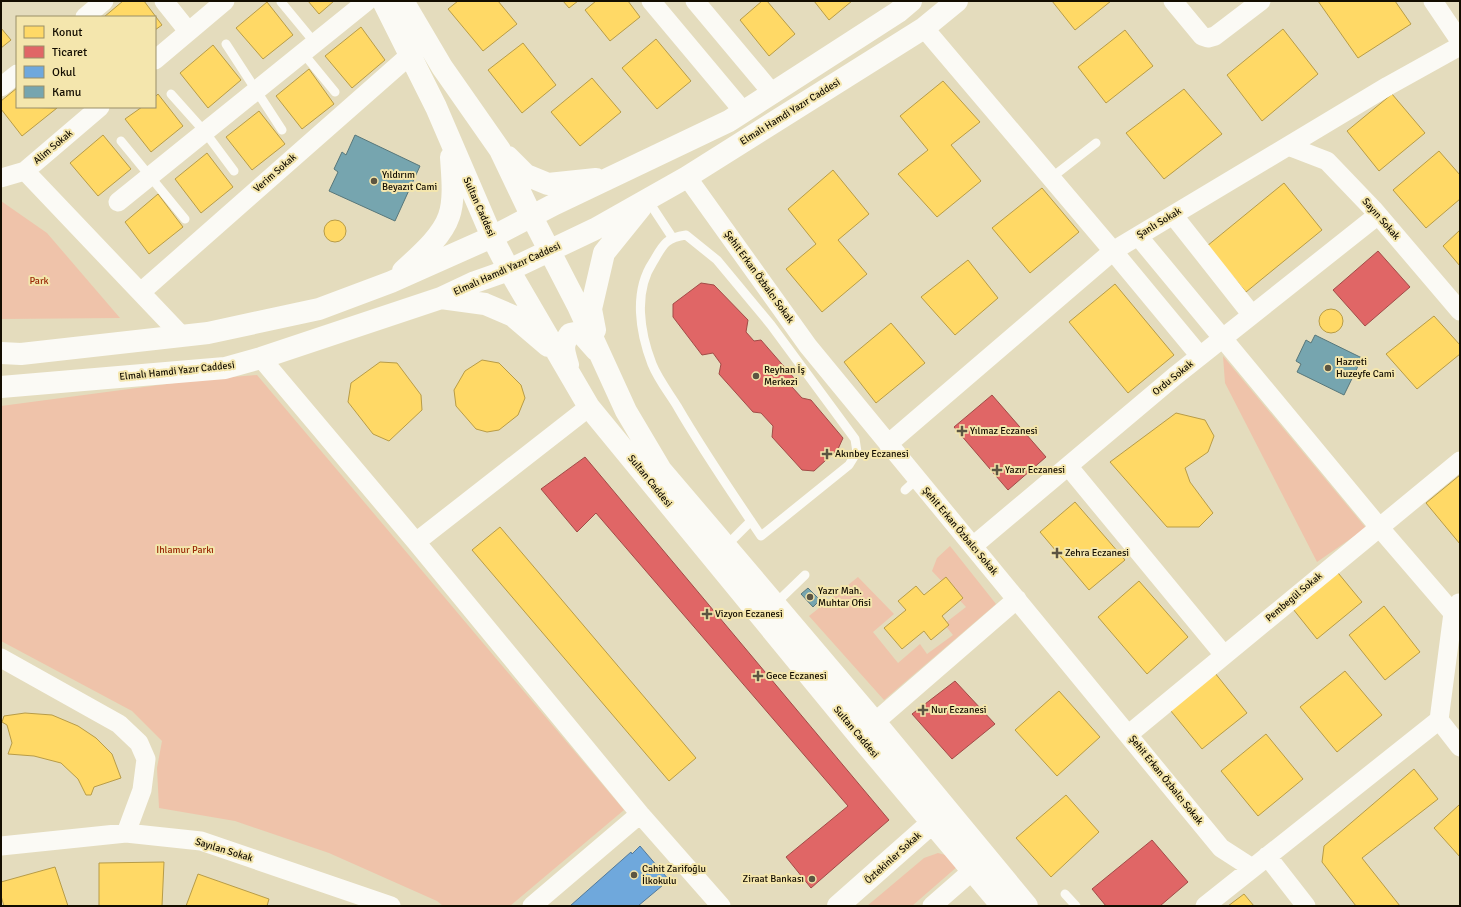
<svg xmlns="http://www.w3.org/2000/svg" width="1461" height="907" viewBox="0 0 1461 907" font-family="Signika,sans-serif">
<rect width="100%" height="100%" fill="#e4dcbd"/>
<path fill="#efc3aa" d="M 1,201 L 47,233 L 120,318 L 1,319 Z
M 1223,356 L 1366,528 L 1317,562 L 1225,383 Z
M 257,375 L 624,810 L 510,906 L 443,906 L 437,901 L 329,853 L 235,821 L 159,808 L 157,768 L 162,741 L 132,711 L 1,641 L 1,406 L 197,380 Z
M 950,546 L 996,604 L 884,700 L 809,616 L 858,577 L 894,614 L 873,632 L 898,663 L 920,644 L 927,654 L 953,635 L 944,624 L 966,607 L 932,571 L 937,558 Z
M 938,853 L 949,856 L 958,866 L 912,906 L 867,906 L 924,858 Z"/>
<path fill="#ffd966" stroke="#b89c47" d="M 123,1 L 144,1 L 162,25 L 155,30 L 155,17 L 104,17 Z
M 308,1 L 334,1 L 319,14 Z
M 458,1 L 498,1 L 517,24 L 483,51 L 448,9 Z
M 563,1 L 578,1 L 569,8 Z
M 596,1 L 628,1 L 640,17 L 610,41 L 585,10 Z
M 762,1 L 767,1 L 795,34 L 769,56 L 740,20 Z
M 814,1 L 852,1 L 829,20 Z
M 1052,1 L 1111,1 L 1075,30 Z
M 1318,1 L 1395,1 L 1411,24 L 1358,58 Z
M 267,2 L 293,35 L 263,59 L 236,28 Z
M 361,27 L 385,60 L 352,88 L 325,56 Z
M 1,28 L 11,40 L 1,48 Z
M 1283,29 L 1318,74 L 1262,121 L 1227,75 Z
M 1125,30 L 1153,66 L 1106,103 L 1078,67 Z
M 656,39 L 691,81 L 657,109 L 622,68 Z
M 523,43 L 556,85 L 522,113 L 488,70 Z
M 213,45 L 241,80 L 208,108 L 180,73 Z
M 309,69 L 334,104 L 302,129 L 276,96 Z
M 592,78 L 621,112 L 580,146 L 551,112 Z
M 943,81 L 980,122 L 951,145 L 981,181 L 937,217 L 898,174 L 928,150 L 900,116 Z
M 17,88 L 17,107 L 57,108 L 22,136 L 1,109 L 1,101 Z
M 1184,89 L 1222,134 L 1164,179 L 1126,133 Z
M 158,94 L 183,126 L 151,152 L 125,119 L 142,107 L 155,107 L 155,97 Z
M 1392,94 L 1425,133 L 1379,171 L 1347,131 Z
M 259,111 L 285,144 L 252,170 L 226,137 Z
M 103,135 L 131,169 L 98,196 L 70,163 Z
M 1439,151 L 1460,175 L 1460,199 L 1426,228 L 1393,190 Z
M 207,153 L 233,187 L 201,213 L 175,179 Z
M 833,170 L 869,214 L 838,240 L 867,274 L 822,312 L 786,269 L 816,244 L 788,209 Z
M 1284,183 L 1322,230 L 1246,292 L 1207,246 Z
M 1042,188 L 1079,232 L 1030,273 L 992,228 Z
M 158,194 L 183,227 L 149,254 L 125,222 Z
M324 231a11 11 0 1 1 22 0a11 11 0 1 1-22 0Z
M 1460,230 L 1460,266 L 1443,246 Z
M 968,260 L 998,298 L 955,335 L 921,297 Z
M 1115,284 L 1174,355 L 1128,393 L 1069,322 Z
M1319 321a12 12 0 1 1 24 0a12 12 0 1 1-24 0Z
M 1434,316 L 1460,345 L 1460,354 L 1417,389 L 1386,354 Z
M 891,323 L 925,363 L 876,403 L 844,362 Z
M 482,360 L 499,363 L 521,385 L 525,398 L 518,415 L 499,430 L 487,432 L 476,429 L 456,406 L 454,390 L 465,371 Z
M 380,362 L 397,363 L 421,395 L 422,410 L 389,441 L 373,434 L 348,402 L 351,383 Z
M 1176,413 L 1205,420 L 1214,436 L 1208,452 L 1185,468 L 1190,482 L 1213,513 L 1199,527 L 1167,527 L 1110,462 Z
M 1460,475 L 1460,544 L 1426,503 Z
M 1075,502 L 1125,560 L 1089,590 L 1040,532 Z
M 500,527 L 696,758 L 669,781 L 472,550 Z
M 1334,568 L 1362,602 L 1317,639 L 1289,604 Z
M 946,577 L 963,598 L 942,616 L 949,625 L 931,640 L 924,631 L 902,649 L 884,628 L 906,610 L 898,601 L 916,586 L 924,595 Z
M 1139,581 L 1188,637 L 1147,674 L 1098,617 Z
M 1384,606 L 1420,652 L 1385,680 L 1349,635 Z
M 1211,668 L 1247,713 L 1202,749 L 1166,705 Z
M 1345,671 L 1382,715 L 1337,752 L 1300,707 Z
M 1059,691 L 1100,737 L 1057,776 L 1015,730 Z
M 25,713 L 52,715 L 78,726 L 96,738 L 112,754 L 121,778 L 94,787 L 91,795 L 86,795 L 78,779 L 61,763 L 34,756 L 8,754 L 12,743 L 7,725 L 2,722 L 4,716 Z
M 1266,734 L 1303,779 L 1258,816 L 1221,771 Z
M 1414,769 L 1438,799 L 1362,858 L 1400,906 L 1356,906 L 1322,862 L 1324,846 Z
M 1066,795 L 1099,832 L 1051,877 L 1016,838 Z
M 1459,805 L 1460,806 L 1460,857 L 1434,828 Z
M 164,862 L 162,906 L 99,906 L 99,863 Z
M 55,867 L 68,906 L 4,906 L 1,896 L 1,882 Z
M 198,874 L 269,899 L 267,906 L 186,906 Z
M 1244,894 L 1254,906 L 1228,906 Z"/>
<path fill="#e06666" stroke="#a24b47" d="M 1378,251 L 1410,287 L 1365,326 L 1333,290 Z
M 701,283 L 714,285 L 748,320 L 746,332 L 754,341 L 761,340 L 794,378 L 792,387 L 802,398 L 811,400 L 843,438 L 838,449 L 814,471 L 802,470 L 772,437 L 773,426 L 761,413 L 753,412 L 719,374 L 721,364 L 713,353 L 702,355 L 673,317 L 673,304 Z
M 992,395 L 1046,457 L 1008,490 L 954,427 Z
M 585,457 L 889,820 L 811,888 L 786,857 L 848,806 L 596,513 L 577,532 L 541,489 Z
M 955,681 L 995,724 L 952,759 L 912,714 Z
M 1152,840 L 1188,882 L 1160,906 L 1106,906 L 1092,889 Z"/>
<path fill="#6fa8dc" stroke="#537a9a" d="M 640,846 L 669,880 L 638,906 L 570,906 L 631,852 L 632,854 Z"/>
<path fill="#76a5af" stroke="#58777a" d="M 355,135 L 420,166 L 395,221 L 329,191 L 338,172 L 334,169 L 342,152 L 346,155 Z
M 1315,335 L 1362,358 L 1344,395 L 1297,372 L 1301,364 L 1296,361 L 1306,340 L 1311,343 Z
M 808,588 L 820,600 L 813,607 L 801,594 Z"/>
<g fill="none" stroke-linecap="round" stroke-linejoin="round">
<path stroke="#fbfaf5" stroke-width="9" d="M 281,2 L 315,43
M 226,44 L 282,130
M 303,53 L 335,92
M 171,94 L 205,132 L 234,171
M 121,141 L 185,219
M 1051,178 L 1096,143
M 647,199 L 672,237
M 686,235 L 717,260 L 771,325 L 855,439 L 857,452 L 849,465 L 761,536 C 732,493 703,451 677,406 C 669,393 658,379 652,364 C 640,333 633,292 653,262 C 663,245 665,238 686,235 Z
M 905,490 L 917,479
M 726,546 L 751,521
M 775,604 L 805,575
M 1065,894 L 1076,906"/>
<path stroke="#fbfaf5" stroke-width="19" d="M 164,1 L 188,31
M 651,1 L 744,112
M 695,1 L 773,94
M 1173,1 L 1202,36 L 1208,38 L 1215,36 L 1261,1
M 1433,1 L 1460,41
M 85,17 L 104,1
M 924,28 L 1113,251 L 1200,356
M 155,60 L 225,1
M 1,87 L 17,74
M 1288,146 L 1327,161 L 1373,209 L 1460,311
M 25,171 L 182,336
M 687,177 L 808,346 L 1221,848 L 1252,868
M 1,178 L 25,171 L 100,107
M 118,202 L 367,1
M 1173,215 L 1252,315
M 1138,236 L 1379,527 L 1453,613
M 141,292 L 410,55
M 261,358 L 416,542 L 640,814 L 721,906
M 888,444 L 1113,251 L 1388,86 L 1460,46
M 1068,466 L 1224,655
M 416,542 L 589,407
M 973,546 L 1175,376 L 1378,215
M 1,658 L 119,724 L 139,743 L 146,759 L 142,790 L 126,833
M 1439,720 L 1460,747
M 875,722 L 1017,599
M 1129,734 L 1460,461
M 1,846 L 126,833 L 201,841 L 391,906
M 1267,856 L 1306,906
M 532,906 L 640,814
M 932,906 L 972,871
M 1205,906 L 1439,720 L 1453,613 L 1459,603"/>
<path stroke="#fbfaf5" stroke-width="22" d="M 383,1 L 436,107 L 492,237 L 509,270 L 589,407 L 859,736 L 1002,906
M 403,1 L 442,67 L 500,150 L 532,217 L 578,306 L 626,411 L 661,470 L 875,722 L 1027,906
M 508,157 L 526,175 L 548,184 L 596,179
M 403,271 C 419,256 442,237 449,216 C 455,199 452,174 451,157
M 441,298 L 485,304 L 513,316 L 548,346
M 595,330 L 591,309 L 604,253 L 641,207
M 1,353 L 21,354 L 208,333 L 319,309 L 391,282 L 492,237 L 555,204 L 729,121 L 898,12 L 911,1
M 568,365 C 564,351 561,346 570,334 L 580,332 L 596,350
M 1,387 L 225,368 L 261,358 L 441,298 L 475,282 L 509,270 L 595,229 L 687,177 L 924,28 L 957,1
M 838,906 L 942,814"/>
</g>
<g fill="#5c5542" stroke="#f4e6ad" stroke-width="1.5">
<circle cx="374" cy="181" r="4"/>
<circle cx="1328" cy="368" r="4"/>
<circle cx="756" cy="376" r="4"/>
<path d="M960 425h4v4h4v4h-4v4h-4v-4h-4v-4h4z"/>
<path d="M825 448h4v4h4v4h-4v4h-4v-4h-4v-4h4z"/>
<path d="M995 464h4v4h4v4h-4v4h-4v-4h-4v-4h4z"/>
<path d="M1055 547h4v4h4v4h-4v4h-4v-4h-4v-4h4z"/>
<circle cx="810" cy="597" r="4"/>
<path d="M705 608h4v4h4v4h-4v4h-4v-4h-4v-4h4z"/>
<path d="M756 670h4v4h4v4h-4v4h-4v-4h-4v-4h4z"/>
<path d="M921 704h4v4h4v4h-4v4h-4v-4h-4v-4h4z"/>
<circle cx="634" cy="875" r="4"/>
<circle cx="812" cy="879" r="4"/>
</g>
<g text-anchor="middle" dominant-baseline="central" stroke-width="4" stroke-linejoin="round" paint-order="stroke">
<g font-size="10" fill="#130d00" stroke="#f4e6ad">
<text transform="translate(790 112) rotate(-32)">Elmalı Hamdi Yazır Caddesi</text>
<text transform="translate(53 147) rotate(-40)">Alim Sokak</text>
<text transform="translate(275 173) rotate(-41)">Verim Sokak</text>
<text transform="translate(479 207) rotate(66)">Sultan Caddesi</text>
<text transform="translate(1381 219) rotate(49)">Sayın Sokak</text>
<text transform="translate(1159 223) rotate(-31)">Şanlı Sokak</text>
<text transform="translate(507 269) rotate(-24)">Elmalı Hamdi Yazır Caddesi</text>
<text transform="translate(759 277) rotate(54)">Şehit Erkan Özbalcı Sokak</text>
<text transform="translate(177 371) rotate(-6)">Elmalı Hamdi Yazır Caddesi</text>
<text transform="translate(1173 378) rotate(-39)">Ordu Sokak</text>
<text transform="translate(650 481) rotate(51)">Sultan Caddesi</text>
<text transform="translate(960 531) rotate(50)">Şehit Erkan Özbalcı Sokak</text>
<text transform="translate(1294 597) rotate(-40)">Pembegül Sokak</text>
<text transform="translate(856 732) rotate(50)">Sultan Caddesi</text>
<text transform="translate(1166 780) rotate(51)">Şehit Erkan Özbalcı Sokak</text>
<text transform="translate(224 850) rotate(17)">Sayılan Sokak</text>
<text transform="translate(893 858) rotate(-42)">Öztekinler Sokak</text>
</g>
<g font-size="10" fill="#130d00" stroke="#f4e6ad" text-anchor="start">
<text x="382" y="175">Yıldırım<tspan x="382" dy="12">Beyazıt Cami</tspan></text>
<text x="1336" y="362">Hazreti<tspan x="1336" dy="12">Huzeyfe Cami</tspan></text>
<text x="764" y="370">Reyhan İş<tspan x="764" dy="12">Merkezi</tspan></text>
<text x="970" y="431">Yılmaz Eczanesi</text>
<text x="835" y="454">Akınbey Eczanesi</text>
<text x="1005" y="470">Yazır Eczanesi</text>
<text x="1065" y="553">Zehra Eczanesi</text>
<text x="818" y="591">Yazır Mah.<tspan x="818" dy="12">Muhtar Ofisi</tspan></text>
<text x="715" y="614">Vizyon Eczanesi</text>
<text x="766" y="676">Gece Eczanesi</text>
<text x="931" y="710">Nur Eczanesi</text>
<text x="642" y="869">Cahit Zarifoğlu<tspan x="642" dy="12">İlkokulu</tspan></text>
<text x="804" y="879" text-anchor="end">Ziraat Bankası</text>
</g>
<g font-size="10" fill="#992905" stroke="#f4e6ad">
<text x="39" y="281">Park</text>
<text x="185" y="550">Ihlamur Parkı</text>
</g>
</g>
<rect width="1461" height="907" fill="none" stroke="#130d00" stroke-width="4"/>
<rect x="16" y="16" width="140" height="92" fill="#f4e6ad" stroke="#9a8f68"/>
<rect x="24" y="26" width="20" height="12" fill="#ffd966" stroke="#9a8f68"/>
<text x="52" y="36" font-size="12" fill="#130d00">Konut</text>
<rect x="24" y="46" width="20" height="12" fill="#e06666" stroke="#9a8f68"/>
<text x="52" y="56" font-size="12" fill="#130d00">Ticaret</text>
<rect x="24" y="66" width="20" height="12" fill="#6fa8dc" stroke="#9a8f68"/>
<text x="52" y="76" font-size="12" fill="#130d00">Okul</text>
<rect x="24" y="86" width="20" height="12" fill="#76a5af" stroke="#9a8f68"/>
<text x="52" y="96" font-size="12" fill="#130d00">Kamu</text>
</svg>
